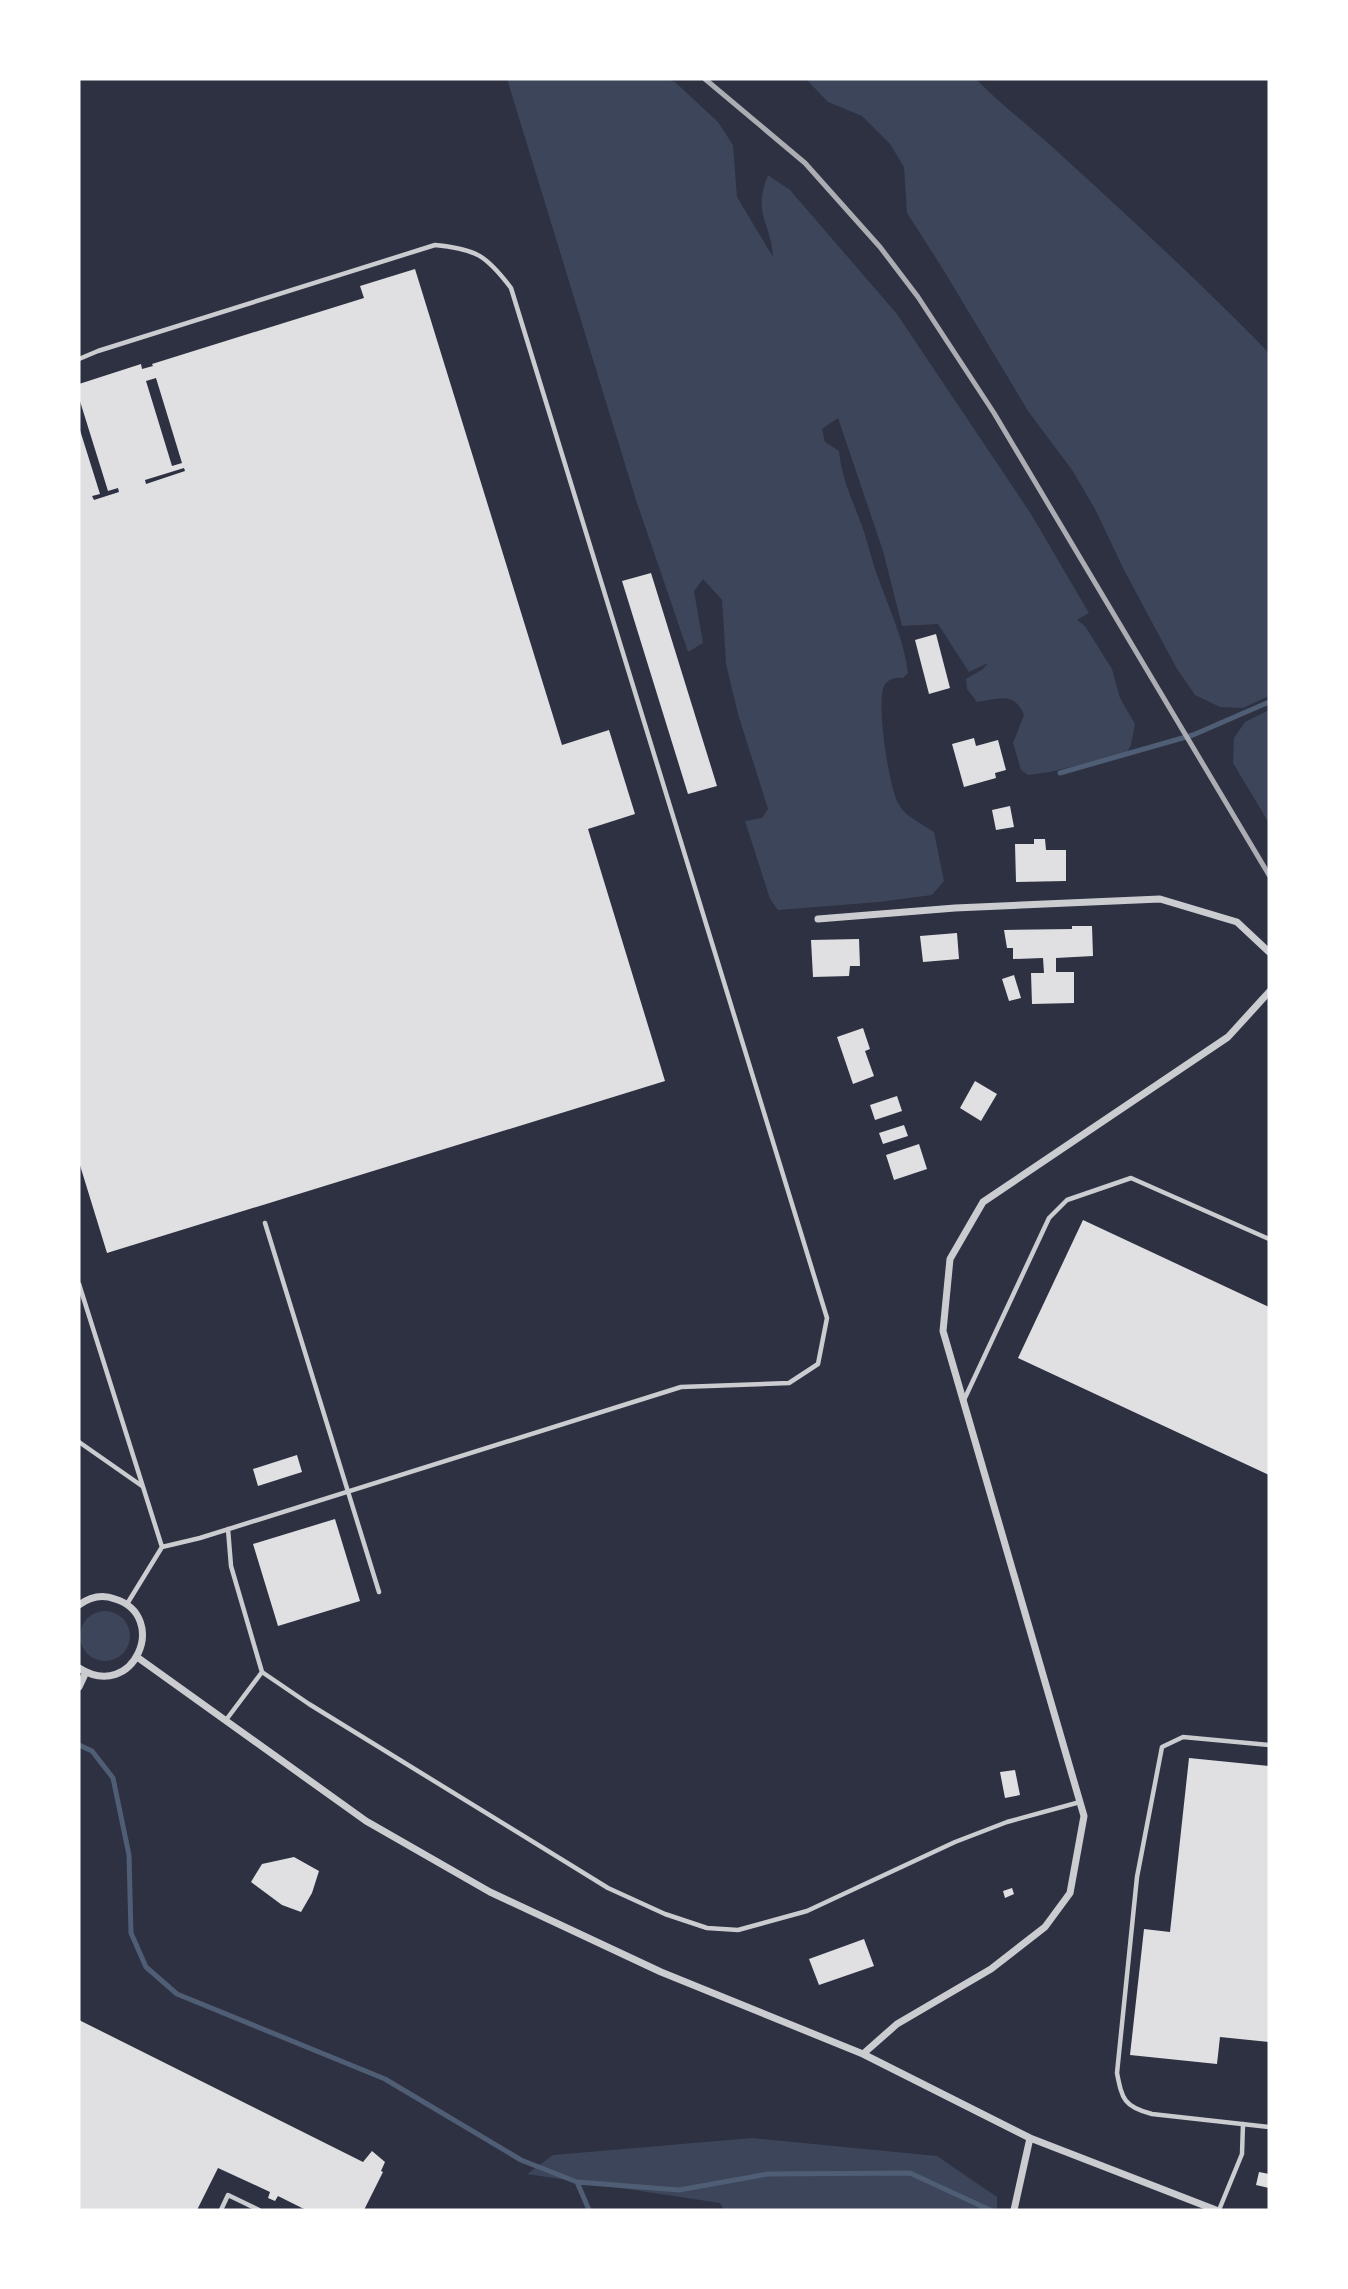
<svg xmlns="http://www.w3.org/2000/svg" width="1348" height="2289" viewBox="0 0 1348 2289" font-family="Cabin,sans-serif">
<rect width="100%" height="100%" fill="#2d3142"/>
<path fill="#3c4559" d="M 507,79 L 668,79 L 675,82 L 718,122 L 733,145 L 737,197 L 773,257 C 771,222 752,214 768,175 L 790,190 L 897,314 L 1031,514 L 1089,613 L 1077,620 L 1085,626 L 1112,669 L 1120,698 L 1135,724 L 1131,745 L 1126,754 L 1050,772 L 1028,775 L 1021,770 L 1013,743 L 1024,715 C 1014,690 996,700 977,702 L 967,689 L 966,679 L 983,669 L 988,663 L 969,672 L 938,624 L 902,626 L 883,551 L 838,418 L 822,429 L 825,442 L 839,451 C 842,479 851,497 861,523 C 868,542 872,562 879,580 C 890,611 904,640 908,673 L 903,678 C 897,677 887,679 884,686 C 876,703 889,789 899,805 C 905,816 924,825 934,832 L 944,881 L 932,895 L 879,902 L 778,910 L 770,899 L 745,821 L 762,818 L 768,809 L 738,714 L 726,664 L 722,600 L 703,579 L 694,591 L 703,643 L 688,652 L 636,500 Z
M 806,79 L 976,79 C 1002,106 1032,128 1060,154 C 1131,219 1202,284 1269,353 L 1269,696 L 1243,708 L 1220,707 L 1195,695 L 1177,669 L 1124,570 L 1095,509 L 1072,470 L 1028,411 L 941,266 L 907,213 L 904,167 L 890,144 L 862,116 L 828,102 Z
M 1269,710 L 1269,823 L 1233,763 L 1234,738 L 1245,722 Z
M80 1636a25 25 0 1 1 50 0a25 25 0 1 1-50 0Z
M 752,2138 L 937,2156 L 997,2197 L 997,2210 L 724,2210 L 720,2203 L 527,2174 L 553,2155 Z"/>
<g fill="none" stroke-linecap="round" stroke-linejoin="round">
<path stroke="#4f5d75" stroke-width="5" d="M 1060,773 L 1193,735 L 1269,702
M 79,1745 L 92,1751 L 113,1778 L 129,1855 L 131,1933 L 146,1967 L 177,1994 L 385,2079 L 521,2160 L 577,2182 L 679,2190 L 768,2174 L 910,2173 L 990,2210
M 577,2182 L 589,2210"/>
</g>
<path fill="#e0e0e3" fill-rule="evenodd" d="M 415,269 L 562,745 L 609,730 L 635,814 L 588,829 L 665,1081 L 107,1253 L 79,1162 L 79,427 L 100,494 L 92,496 L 94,500 L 119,492 L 118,488 L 108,491 L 79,398 L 79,384 L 141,364 L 142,369 L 153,366 L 152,364 L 364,298 L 360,286 ZM 156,378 L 182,463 L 172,466 L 146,381 ZM 184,468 L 185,471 L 146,484 L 145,480 Z
M 651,573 L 717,786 L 688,794 L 622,581 Z
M 936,634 L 950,688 L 929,694 L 915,640 Z
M 974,738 L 976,746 L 998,740 L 1006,770 L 995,773 L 996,778 L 964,787 L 952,744 Z
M 1010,806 L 1014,827 L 996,830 L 992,810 Z
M 1034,839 L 1045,839 L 1046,850 L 1066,850 L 1066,881 L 1016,882 L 1015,844 L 1034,844 Z
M 1072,926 L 1092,926 L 1093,956 L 1056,958 L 1056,972 L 1074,972 L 1074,1003 L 1032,1004 L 1031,973 L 1044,973 L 1043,958 L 1013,959 L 1013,948 L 1007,948 L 1004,930 L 1072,929 Z
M 957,933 L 959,959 L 923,962 L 920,936 Z
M 859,939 L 860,966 L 850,966 L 849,976 L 813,977 L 811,940 Z
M 1014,975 L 1021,998 L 1009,1001 L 1002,979 Z
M 863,1028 L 870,1049 L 865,1051 L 874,1076 L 853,1084 L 837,1037 Z
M 975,1081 L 997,1094 L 981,1121 L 960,1108 Z
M 897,1096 L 902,1111 L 875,1120 L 870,1105 Z
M 904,1125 L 908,1136 L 883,1144 L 879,1133 Z
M 919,1144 L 927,1169 L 894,1180 L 886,1155 Z
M 1083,1220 L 1269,1307 L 1269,1475 L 1018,1358 Z
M 297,1455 L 302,1472 L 258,1486 L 253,1469 Z
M 335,1519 L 360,1601 L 278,1626 L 253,1544 Z
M 1189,1758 L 1269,1766 L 1269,2042 L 1220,2037 L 1217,2064 L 1130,2055 L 1144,1929 L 1170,1932 Z
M 1015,1770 L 1020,1795 L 1005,1798 L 1000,1772 Z
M 294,1857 L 319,1871 L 312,1893 L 301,1912 L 282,1905 L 251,1882 L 262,1864 Z
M 1012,1888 L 1014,1894 L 1005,1898 L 1003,1891 Z
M 864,1939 L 874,1966 L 819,1985 L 809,1959 Z
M 79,2020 L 363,2162 L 372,2151 L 385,2162 L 381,2171 L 383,2172 L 364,2210 L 306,2210 L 278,2196 L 275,2201 L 268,2198 L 270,2192 L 218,2168 L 197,2210 L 79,2210 Z
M 1259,2172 L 1269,2174 L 1269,2188 L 1256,2185 Z"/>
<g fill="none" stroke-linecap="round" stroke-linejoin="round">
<path stroke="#caccd0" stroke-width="4.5" d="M 79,359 L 98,351 L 435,245 C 476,249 486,255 511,288 L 827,1318 L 818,1364 L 789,1383 L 681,1387 L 200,1538 L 162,1547
M 265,1223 L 379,1592
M 79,1284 L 162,1547 L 127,1604
M 964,1400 L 1049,1218 L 1067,1200 L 1131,1178 L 1269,1239
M 79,1442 L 142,1486
M 262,1672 L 309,1704 L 608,1888 L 665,1914 L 707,1928 L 738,1930 L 807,1911 L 955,1842 L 1007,1822 L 1080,1802
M 226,1720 L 262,1672 L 231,1566 L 228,1529
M 1269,1745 L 1183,1737 L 1162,1747 L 1137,1877 L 1117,2073 C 1122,2099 1124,2107 1152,2114 L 1269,2127
M 221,2210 L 228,2195 L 259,2210
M 1219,2210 L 1242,2154 L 1243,2124"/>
<path stroke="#caccd0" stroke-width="7" d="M 818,919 L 955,908 L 1160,899 L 1237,922 L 1269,952
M 79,1605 C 90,1597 102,1594 115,1599 C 170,1616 134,1703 79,1668
M 137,1657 L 366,1821 L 490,1892 L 661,1972 L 863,2054 L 1030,2138 L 1216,2210
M 79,1687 L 86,1672
M 863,2054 L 897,2024 L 991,1969 L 1045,1927 L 1070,1893 L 1084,1816 L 943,1331 L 950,1259 L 983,1202 L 1228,1037 L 1269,992
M 1014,2210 L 1030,2138"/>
<path stroke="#abadb3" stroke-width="5" d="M 705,79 L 805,163 L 880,247 L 918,297 L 994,413 L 1269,875"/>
</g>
<rect width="1348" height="2289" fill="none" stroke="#ffffff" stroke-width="161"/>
</svg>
